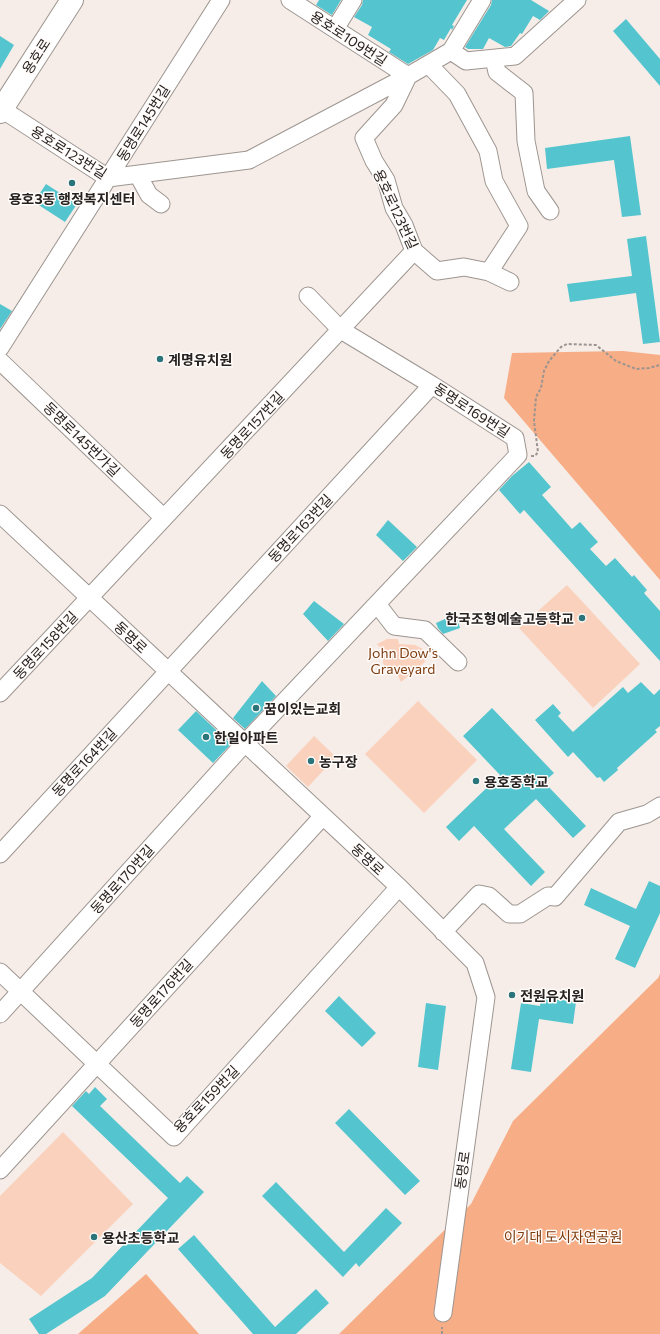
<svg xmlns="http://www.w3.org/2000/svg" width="660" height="1334" viewBox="0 0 660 1334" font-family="Commissioner,'Noto Sans KR',sans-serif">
<rect width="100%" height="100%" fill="#f6ede8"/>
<path fill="#fad1bc" d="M 567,585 L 640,664 L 593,708 L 519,628 Z
M 387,639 L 398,639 L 399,644 L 415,645 L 423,649 L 425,662 L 401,682 L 398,676 L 390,670 L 387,671 L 383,663 L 383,659 L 379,656 L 383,651 L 377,644 Z
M 418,701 L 477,760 L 424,813 L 365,754 Z
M 314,736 L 336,757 L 308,787 L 286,766 Z
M 63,1132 L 133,1204 L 41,1296 L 0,1263 L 0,1196 Z"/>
<path fill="#f7ad85" d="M 623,351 L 660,355 L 660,580 L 504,398 L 512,353 Z
M 660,974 L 660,1334 L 339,1334 L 471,1204 L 513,1121 L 658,978 Z
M 146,1274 L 199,1334 L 78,1334 Z"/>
<path fill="#54c5ce" d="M 319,0 L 341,0 L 332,15 L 316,5 Z
M 363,0 L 467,0 L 452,25 L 454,26 L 452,30 L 451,28 L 444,40 L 440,38 L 433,50 L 408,64 L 389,52 L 391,49 L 368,35 L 372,27 L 354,17 L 362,5 Z
M 492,0 L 531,0 L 549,11 L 540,20 L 533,16 L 522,34 L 520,33 L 511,46 L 505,47 L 489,38 L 483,49 L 468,49 L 465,47 L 491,5 Z
M 626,19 L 660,59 L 660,86 L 613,31 Z
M 0,36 L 14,45 L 0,69 Z
M 630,136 L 641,215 L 622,217 L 614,160 L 547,169 L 545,148 Z
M 46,184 L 77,204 L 65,222 L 34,202 Z
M 646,236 L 660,342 L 643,344 L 636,293 L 570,302 L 567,284 L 632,276 L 627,239 Z
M 0,304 L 12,311 L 0,329 Z
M 529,462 L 551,487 L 542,495 L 572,529 L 580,522 L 598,542 L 590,549 L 606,566 L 615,558 L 632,577 L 634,575 L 647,590 L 644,593 L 660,611 L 660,661 L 524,510 L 520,514 L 499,490 L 512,476 Z
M 388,520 L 417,547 L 403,561 L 376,535 Z
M 314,601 L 344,624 L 328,641 L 303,614 Z
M 456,614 L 460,628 L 443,634 L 438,628 L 436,623 Z
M 262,681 L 276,696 L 245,729 L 233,718 Z
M 641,682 L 654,695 L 660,689 L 660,726 L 655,730 L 657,732 L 617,768 L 618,770 L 604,782 L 600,777 L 597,778 L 573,752 L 568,757 L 535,720 L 553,704 L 561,713 L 558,716 L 573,732 L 623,687 L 628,693 Z
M 492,708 L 554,773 L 544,782 L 586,826 L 573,838 L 536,799 L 504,829 L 545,872 L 531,886 L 474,826 L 459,841 L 446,827 L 500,775 L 463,736 Z
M 196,711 L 231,744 L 213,763 L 178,730 Z
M 649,881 L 660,886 L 660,913 L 635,968 L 615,959 L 630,926 L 584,905 L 591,888 L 636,909 Z
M 339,996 L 376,1033 L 362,1047 L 325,1011 Z
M 541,997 L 576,1002 L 573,1024 L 539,1019 L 531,1072 L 511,1069 L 521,1003 L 540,1006 Z
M 426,1003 L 446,1006 L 438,1070 L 418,1067 Z
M 95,1087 L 107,1099 L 100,1106 L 180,1183 L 187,1176 L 204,1192 L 105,1296 L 46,1334 L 39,1334 L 29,1319 L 92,1278 L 168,1198 L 72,1106 L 86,1091 L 89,1094 Z
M 349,1109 L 420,1181 L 405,1195 L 335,1123 Z
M 276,1182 L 344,1252 L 386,1208 L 402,1223 L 359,1267 L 356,1263 L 343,1277 L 262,1196 Z
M 194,1235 L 275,1327 L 316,1289 L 329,1303 L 296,1334 L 253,1334 L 178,1249 Z"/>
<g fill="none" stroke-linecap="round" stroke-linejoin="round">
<defs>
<path id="minor" d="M 290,0 L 408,76 L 394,105 L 364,138 L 374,161 L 386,180 L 394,208 L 404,225 L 414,251 L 437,271 L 464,267 L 489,272 L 519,226 L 494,181 L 488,151 L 457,94 L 429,65
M 335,29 L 353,0
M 451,51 L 466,61 L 515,56 L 577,0
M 494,59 L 497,72 L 524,93 L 526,141 L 536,191 L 550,211
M 0,108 L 108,178 L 249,160 L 408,76 L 451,51 L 482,0
M 138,175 L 149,195 L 161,204
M 489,272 L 510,282
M 0,348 L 221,0
M 0,361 L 164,518
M 0,514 L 399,887 L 475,963 L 486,997 L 443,1313
M 377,604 L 394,626 L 425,630 L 458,662
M 0,693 L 414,251
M 0,854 L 432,385
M 443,932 L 479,894 L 489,896 L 509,914 L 520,914 L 548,896 L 555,897 L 619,822 L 647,814 L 660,806
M 0,972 L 174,1137 L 399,887
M 0,1014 L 245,743 L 518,455 L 515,438 L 432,385 L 341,330 L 308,296
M 0,1170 L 323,816"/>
<path id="major" d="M 0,112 L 72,0"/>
</defs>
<use href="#minor" stroke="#9d9590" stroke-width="19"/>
<use href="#major" stroke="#9d9590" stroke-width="24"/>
<path stroke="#9b9491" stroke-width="2" stroke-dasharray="3 2" stroke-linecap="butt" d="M 531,456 L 535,456 L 538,452 L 534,421 L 536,397 L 541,388 L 544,371 L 549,361 L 561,347 L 567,344 L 596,345 L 616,361 L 636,369 L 649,368 L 660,365
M 442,1334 L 442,1327"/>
<use href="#minor" stroke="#fff" stroke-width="17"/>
<use href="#major" stroke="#fff" stroke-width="22"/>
</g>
<g fill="#2b747a" stroke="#fffbf9" stroke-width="1.5">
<circle cx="72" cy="183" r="4"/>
<circle cx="160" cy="359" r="4"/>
<circle cx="582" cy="618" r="4"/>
<circle cx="256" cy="708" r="4"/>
<circle cx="206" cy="737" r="4"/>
<circle cx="311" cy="761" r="4"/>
<circle cx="476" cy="781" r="4"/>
<circle cx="512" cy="995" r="4"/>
<circle cx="94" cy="1237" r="4"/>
</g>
<g text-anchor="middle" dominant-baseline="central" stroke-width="3" stroke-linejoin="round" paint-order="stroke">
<g font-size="14" fill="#262221" stroke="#fffbf9">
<text transform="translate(349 38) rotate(33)">용호로109번길</text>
<text transform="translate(36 56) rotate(-57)">용호로</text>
<text transform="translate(143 123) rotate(-58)">동명로145번길</text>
<text transform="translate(69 152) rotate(32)">용호로123번길</text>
<text transform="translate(396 209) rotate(65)">용호로123번길</text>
<text transform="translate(472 410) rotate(33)">동명로169번길</text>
<text transform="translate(252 425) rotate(-47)">동명로157번길</text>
<text transform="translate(82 439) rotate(44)">동명로145번가길</text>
<text transform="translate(300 528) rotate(-47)">동명로163번길</text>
<text transform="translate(131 637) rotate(43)">동명로</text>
<text transform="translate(45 645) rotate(-47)">동명로158번길</text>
<text transform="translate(84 762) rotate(-47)">동명로164번길</text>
<text transform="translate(368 859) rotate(43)">동명로</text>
<text transform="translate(122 879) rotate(-48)">동명로170번길</text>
<text transform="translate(161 993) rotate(-48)">동명로176번길</text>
<text transform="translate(206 1099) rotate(-46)">용호로159번길</text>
<text transform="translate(462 1170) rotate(-82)">동명로</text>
</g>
<g font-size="14" font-weight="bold" fill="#262221" stroke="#fffbf9" text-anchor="start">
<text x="72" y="198" text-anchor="middle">용호3동 행정복지센터</text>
<text x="168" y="359">계명유치원</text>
<text x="574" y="618" text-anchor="end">한국조형예술고등학교</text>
<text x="264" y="708">꿈이있는교회</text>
<text x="214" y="737">한일아파트</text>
<text x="319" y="761">농구장</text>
<text x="484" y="781">용호중학교</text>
<text x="520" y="995">전원유치원</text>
<text x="102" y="1237">용산초등학교</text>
</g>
<g font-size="14" fill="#7d3b0e" stroke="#fffbf9">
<text x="403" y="652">John Dow's<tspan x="403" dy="16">Graveyard</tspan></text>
<text x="563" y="1236">이기대 도시자연공원</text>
</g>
</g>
</svg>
